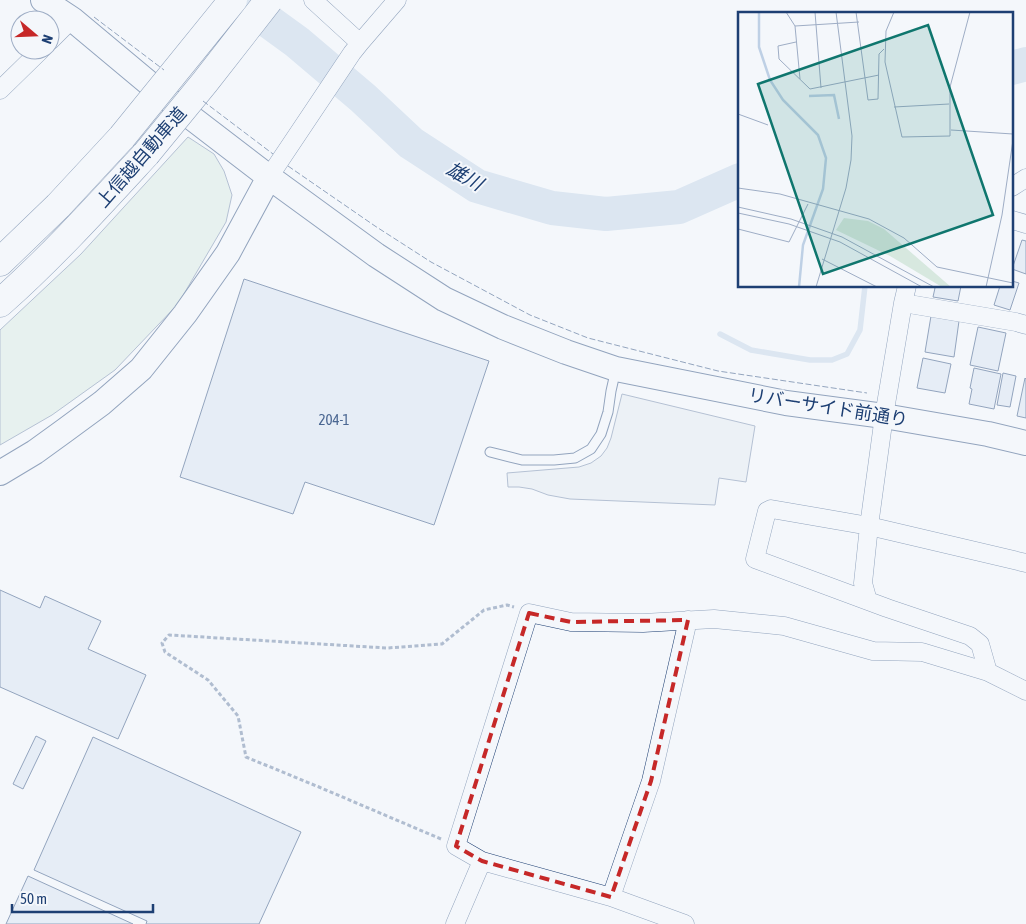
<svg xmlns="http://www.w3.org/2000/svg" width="1026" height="924" viewBox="0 0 1026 924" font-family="'Asap Condensed','Noto Sans JP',sans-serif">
<rect width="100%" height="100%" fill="#f4f7fb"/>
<path fill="#d7e8df" stroke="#687fa3" d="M 188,137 L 214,154 L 224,171 L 232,195 L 226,222 L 178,304 L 115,370 L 52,415 L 0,445 L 0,330 L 81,254 Z"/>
<path fill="#e3e8f0" stroke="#687fa3" d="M 622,394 L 755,426 L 746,482 L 719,478 L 715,505 L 570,499 L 548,495 L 532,489 L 519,487 L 508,487 L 507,473 L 579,467 L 591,463 L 601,456 L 607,448 L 611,438 Z"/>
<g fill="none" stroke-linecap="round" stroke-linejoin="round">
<path stroke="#bed0e5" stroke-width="5.5" d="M 720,334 L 751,350 L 810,360 L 832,360 L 847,354 L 860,330 L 865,286"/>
<path stroke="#bed0e5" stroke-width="34" d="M 239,0 L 297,42 L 363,98 L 411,143 L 477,186 L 552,208 L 606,214 L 679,207 L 740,180
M 1012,68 L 1026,64"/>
</g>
<path fill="#d5e0f0" stroke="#1d3f73" d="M 1022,240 L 1026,241 L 1026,274 L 1012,269 Z
M 244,279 L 489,361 L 434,525 L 305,482 L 293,514 L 180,477 Z
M 1012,281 L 1019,283 L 1010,310 L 994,305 L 1000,286 L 1012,286 Z
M 930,286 L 961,286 L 958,301 L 933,297 L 935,288 Z
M 931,316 L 959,321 L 954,357 L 925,352 Z
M 978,327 L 1006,333 L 998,371 L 970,365 Z
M 923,358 L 951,364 L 945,393 L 917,388 Z
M 974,368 L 1001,374 L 994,409 L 969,404 L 972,389 L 970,388 Z
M 1003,373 L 1016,376 L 1010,407 L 997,405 Z
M 1025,378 L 1026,379 L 1026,418 L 1017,416 Z
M 0,590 L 40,608 L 45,596 L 101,621 L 88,649 L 146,675 L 118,739 L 0,687 Z
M 36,736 L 46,741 L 23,789 L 13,784 Z
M 93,737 L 301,832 L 259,924 L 146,924 L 147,921 L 34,870 Z
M 28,876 L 133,924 L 6,924 Z"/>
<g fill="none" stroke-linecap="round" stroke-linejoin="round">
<defs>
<path id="lane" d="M 490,452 L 522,460 L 554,460 L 575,458 L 591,449 L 601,434 L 608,412 L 611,391 L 616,369"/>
<path id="street" d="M 313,0 L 360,43
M 50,41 L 72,19
M 0,90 L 41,50
M 269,177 L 352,53 L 360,43 L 397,0
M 1012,187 L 1026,178
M 1012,220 L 1026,224
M 903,303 L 1016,322 L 1026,325
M 868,601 L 863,583 L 869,526 L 884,416 L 903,303 L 907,286
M 988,672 L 980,644 L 970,636 L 887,608 L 755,559 L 767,511 L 771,509 L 869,526 L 1026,563
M 611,897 L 651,781 L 688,620
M 455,924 L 482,861
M 685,924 L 611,897 L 482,861 L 456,846 L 529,613 L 571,622 L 643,623 L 714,619 L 784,626 L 873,651 L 922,652 L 988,672 L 1026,691"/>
<path id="secondary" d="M 43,0 L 72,19 L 175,105 L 269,177 L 376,255 L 444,299 L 503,327 L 566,352 L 616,369 L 786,403 L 884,416 L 988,434 L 1026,443
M 0,473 L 35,452 L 64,431 L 102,403 L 141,369 L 185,314 L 228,253 L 269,177"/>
<path id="highway" d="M 0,262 L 58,206 L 122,137
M 0,303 C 52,257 99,205 146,154"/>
</defs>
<use href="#lane" stroke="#1d3f73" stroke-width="11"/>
<use href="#street" stroke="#1d3f73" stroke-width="19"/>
<use href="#secondary" stroke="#1d3f73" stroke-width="26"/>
<use href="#highway" stroke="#1d3f73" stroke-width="29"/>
<path stroke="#5e769c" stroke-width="3" stroke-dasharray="4 2.5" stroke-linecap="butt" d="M 441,839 L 319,787 L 246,757 L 238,716 L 208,680 L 165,652 L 162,643 L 169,635 L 387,648 L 442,644 L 484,610 L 507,605 L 514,607"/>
<use href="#lane" stroke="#f4f7fb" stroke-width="9"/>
<use href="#street" stroke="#f4f7fb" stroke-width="18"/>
<use href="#secondary" stroke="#f4f7fb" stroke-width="24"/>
<use href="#highway" stroke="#f4f7fb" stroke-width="28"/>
<defs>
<path id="highway-bridge" d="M 122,137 L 233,0
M 146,154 L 205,82 L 269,0"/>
</defs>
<use href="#highway-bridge" stroke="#1d3f73" stroke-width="29" stroke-linecap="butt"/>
<use href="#highway-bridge" stroke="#f4f7fb" stroke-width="28"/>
<path stroke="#1d3f73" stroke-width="1" stroke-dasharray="6 2.5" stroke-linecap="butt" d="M 94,17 L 164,70
M 203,101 L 273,154
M 288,166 L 375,226 L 431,262 L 530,315 L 588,338 L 718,371 L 867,393"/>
</g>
<path d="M0 0H1026V924H0ZM 529,613 L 571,622 L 688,620 L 651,781 L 611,897 L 482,861 L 456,846 Z" fill="#f4f7fb" fill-opacity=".55" fill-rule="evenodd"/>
<path fill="none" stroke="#c62828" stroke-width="4" stroke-dasharray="10 6" stroke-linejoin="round" d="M 529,613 L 571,622 L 688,620 L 651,781 L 611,897 L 482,861 L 456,846 Z"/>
<g text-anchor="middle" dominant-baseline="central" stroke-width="4" stroke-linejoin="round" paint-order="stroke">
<g font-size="15" fill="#4b6792">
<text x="334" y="419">204-1</text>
</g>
<g font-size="18" fill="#1d3f73" stroke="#f4f7fb">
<text transform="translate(141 157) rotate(-49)">上信越自動車道</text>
<text transform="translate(828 407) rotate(9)">リバーサイド前通り</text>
</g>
<g font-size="19" font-style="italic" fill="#1d3f73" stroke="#f4f7fb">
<text transform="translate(465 176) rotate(29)">雄川</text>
</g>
</g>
<g transform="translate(738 12)">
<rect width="275" height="275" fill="#f4f7fb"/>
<path d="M 106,206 L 130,209 L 146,217 L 213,275 L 204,275 L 152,244 L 98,218 Z" fill="#d7e8df"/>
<path fill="none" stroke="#bed0e5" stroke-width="2.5" d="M 21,0 L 21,35 L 32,68 L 45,88 L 80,123 L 88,146 L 85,177 L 65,233 L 61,275M 71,84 L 96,83 L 101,107"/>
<path fill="none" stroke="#9eadc5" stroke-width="1" d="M 48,0 L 57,14 L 62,67M 77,0 L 83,76M 118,0 L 130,88 L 140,87 L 141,42 L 146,37M 156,0 L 148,19 L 147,50 L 164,125 L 212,124 L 212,75 L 232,0M 57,14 L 121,10M 58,30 L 40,34 L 41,47 L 72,77 L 141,63M 156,95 L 211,92M 0,102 L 30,113M 213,118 L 275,122M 0,176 L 42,182 L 131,207 L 166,226 L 199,255 L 275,271M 0,195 L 53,207 L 104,225 L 196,275M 0,201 L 51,212 L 102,230 L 184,275M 0,217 L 51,230 L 70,192M 84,247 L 139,275M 78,275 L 108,176 L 113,148 L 114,124 L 98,0M 248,275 L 264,203 L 275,128"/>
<path fill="#0f766e" fill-opacity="0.15" stroke="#0f766e" stroke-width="2.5" d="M 190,13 L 255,203 L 85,262 L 20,72 Z"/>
<rect width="275" height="275" fill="none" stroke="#1d3f73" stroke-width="2.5"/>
</g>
<g transform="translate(35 35) rotate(109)"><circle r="24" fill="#f4f7fb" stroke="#9eadc5"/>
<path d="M0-4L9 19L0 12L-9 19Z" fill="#c62828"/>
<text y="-8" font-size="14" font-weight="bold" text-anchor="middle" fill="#1d3f73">N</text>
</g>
<path d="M12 904v8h141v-8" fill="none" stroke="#1d3f73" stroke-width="2.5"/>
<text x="20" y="904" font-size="15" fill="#1d3f73" stroke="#f4f7fb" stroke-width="4" paint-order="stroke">50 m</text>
</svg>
